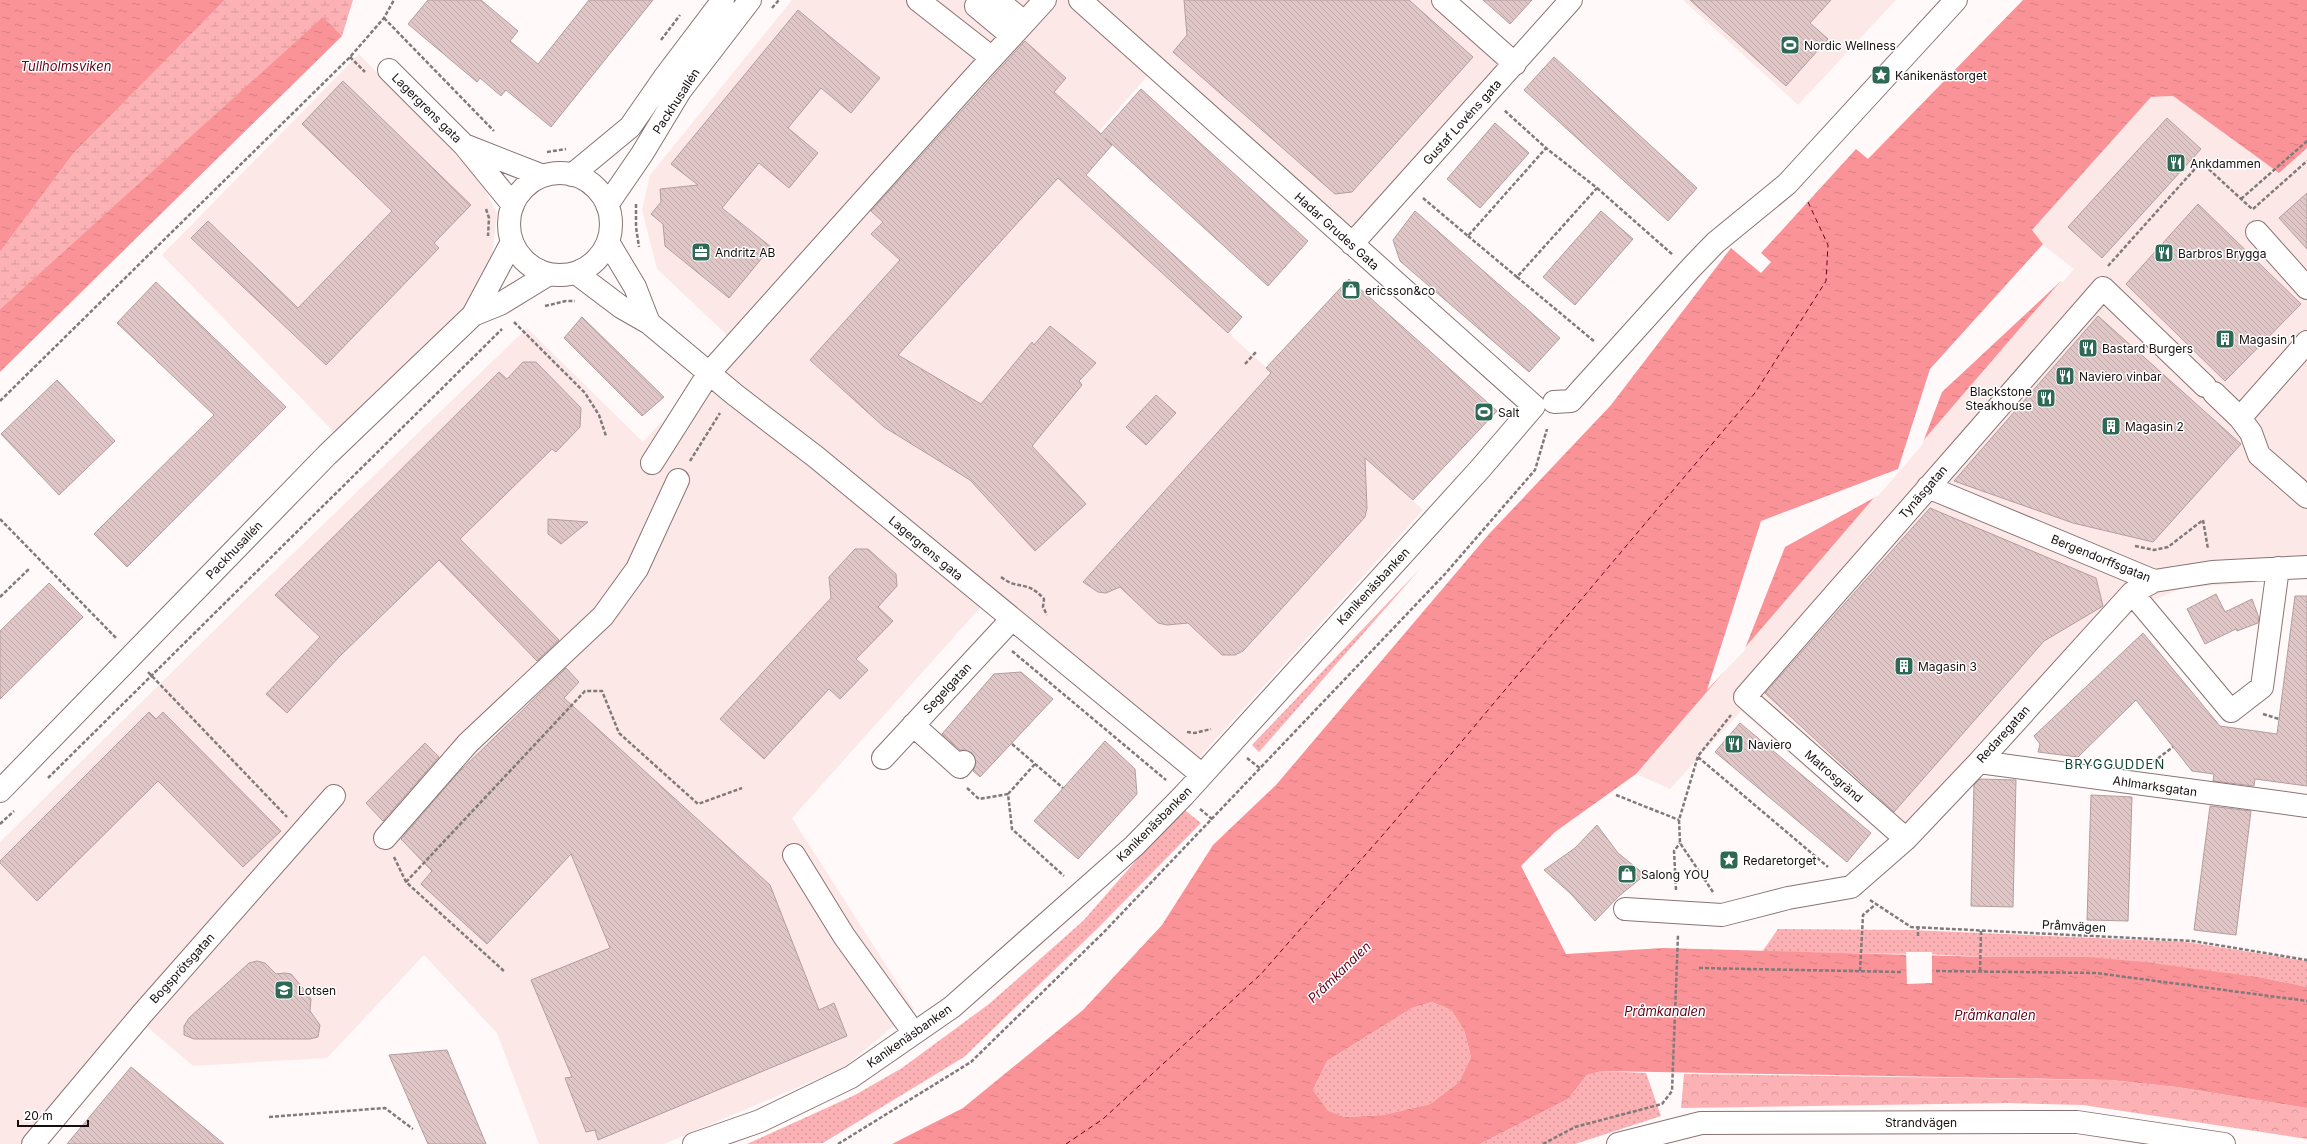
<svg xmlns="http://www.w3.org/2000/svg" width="2307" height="1144" viewBox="0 0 2307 1144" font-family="Inter,sans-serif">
<defs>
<pattern id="grass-dots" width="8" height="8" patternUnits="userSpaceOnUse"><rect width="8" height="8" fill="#fcb2b4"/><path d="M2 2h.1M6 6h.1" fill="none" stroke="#d7989a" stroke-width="1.8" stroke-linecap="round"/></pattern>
<pattern id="forest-crowns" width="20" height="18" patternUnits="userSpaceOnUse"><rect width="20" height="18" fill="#fcb2b4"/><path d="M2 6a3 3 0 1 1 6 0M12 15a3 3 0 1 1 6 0" fill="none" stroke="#d7989a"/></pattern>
<pattern id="wetland-marsh" width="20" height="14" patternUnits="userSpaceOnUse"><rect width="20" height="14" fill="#fcb2b4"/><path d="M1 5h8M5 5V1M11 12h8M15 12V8" fill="none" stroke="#d7989a"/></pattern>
<pattern id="water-ripples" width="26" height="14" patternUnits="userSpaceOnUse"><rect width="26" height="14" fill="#fa9398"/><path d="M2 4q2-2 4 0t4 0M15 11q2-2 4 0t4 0" fill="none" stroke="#d67e82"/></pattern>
<pattern id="building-back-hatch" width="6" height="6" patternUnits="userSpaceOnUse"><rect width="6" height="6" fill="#e0c6c6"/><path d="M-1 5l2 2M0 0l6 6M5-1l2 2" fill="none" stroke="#bfa9a9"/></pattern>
</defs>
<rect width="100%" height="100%" fill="#fff9f9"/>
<path fill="#fde8e8" d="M 792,0 L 1440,0 L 1507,62 L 1352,244 L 1150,73 L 1058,178 L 1423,510 L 1196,761 L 995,591 L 792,818 L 914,1009 L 843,1068 L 664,1144 L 539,1144 L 497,1033 L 424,955 L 327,1058 L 193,1066 L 145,1025 L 48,1144 L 0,1144 L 0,842 L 250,595 L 527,328 L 643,442 L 691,390 L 727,335 L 657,269 L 642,210 L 650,175 Z
M 1683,0 L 1896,0 L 1798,105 Z
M 359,54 L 481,181 L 497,214 L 492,256 L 465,310 L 337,435 L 162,255 Z
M 2173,96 L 2278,172 L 2307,148 L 2307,578 L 2183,588 L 2156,599 L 2132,613 L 2029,712 L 1903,853 L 1741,711 L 1670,789 L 1636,774 L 2072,268 L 2043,244 L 2032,230 L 2151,97 Z"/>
<path fill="url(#grass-dots)" d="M 1420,569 L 1259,752 L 1252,745 Z
M 1182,808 L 1201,823 L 1099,927 L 964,1057 L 823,1143 L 747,1144 L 855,1095 L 902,1068 L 989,1004 L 1083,921 Z
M 1778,929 L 1911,930 L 2187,942 L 2307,961 L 2307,987 L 2264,978 L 1990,957 L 1922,954 L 1762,952 Z
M 1432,1002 L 1451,1010 L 1464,1030 L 1471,1057 L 1459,1082 L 1430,1104 L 1383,1115 L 1344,1117 L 1328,1112 L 1313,1090 L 1327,1061 L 1412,1008 Z
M 1602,1071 L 1646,1073 L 1661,1116 L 1575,1144 L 1480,1144 L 1568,1099 L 1587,1075 Z"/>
<path fill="url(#forest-crowns)" d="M 1684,1074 L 2110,1080 L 2177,1087 L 2307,1108 L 2307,1139 L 2083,1105 L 2008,1103 L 1681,1108 Z"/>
<path fill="url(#wetland-marsh)" d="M 225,0 L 353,0 L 342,36 L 323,18 L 0,309 L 0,252 L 73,154 Z"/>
<path fill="url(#water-ripples)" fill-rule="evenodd" d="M 0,0 L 225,0 L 73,154 L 0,252 Z
M 2023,0 L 2307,0 L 2307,148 L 2279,173 L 2173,96 L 2151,97 L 2032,230 L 2043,244 L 2072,268 L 1636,774 L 1555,832 L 1521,866 L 1566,954 L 1663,948 L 1990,957 L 2088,957 L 2144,962 L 2264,978 L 2307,987 L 2307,1108 L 2177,1087 L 2110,1080 L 1602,1071 L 1587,1075 L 1568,1099 L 1480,1144 L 892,1144 L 963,1108 L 1083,1010 L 1162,925 L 1213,845 L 1276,785 L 1489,534 L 1611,405 L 1731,248 L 1761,273 L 1771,262 L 1761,253 L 1856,149 L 1868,159 ZM 1432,1002 L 1451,1010 L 1464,1030 L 1471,1057 L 1459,1082 L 1430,1104 L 1383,1115 L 1344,1117 L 1328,1111 L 1313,1090 L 1327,1061 L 1412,1008 Z
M 323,17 L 342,36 L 0,372 L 0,309 Z"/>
<path fill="#fff9f9" d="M 2043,244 L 2074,269 L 2063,282 L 2061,281 L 1942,392 L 1922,445 L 1879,495 L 1785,547 L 1744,651 L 1707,690 L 1761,521 L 1898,469 L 1930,369 Z
M 1906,952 L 1932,952 L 1932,983 L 1907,984 Z"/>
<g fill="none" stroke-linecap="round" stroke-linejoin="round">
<path stroke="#610319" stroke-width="1" stroke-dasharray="5 4" stroke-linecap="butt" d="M 1066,1144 L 1103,1119 L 1261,974 L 1388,829 L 1755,393 L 1826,281 L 1828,245 L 1808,202"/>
</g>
<path fill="url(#building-back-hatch)" stroke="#b59d9d" d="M 428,0 L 481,0 L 518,31 L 510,41 L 538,64 L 589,0 L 653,0 L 551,127 L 506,90 L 501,96 L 480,78 L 477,82 L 408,24 Z
M 1184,0 L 1409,0 L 1473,57 L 1352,192 L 1335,194 L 1173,52 L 1187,35 Z
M 1483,0 L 1532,0 L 1510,24 Z
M 1690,0 L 1831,0 L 1810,23 L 1828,39 L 1786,86 Z
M 798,10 L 880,78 L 851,113 L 821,88 L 788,128 L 818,153 L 789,188 L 759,163 L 722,208 L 771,247 L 729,298 L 665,246 L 663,224 L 651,214 L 661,202 L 660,189 L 698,185 L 671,164 Z
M 1025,41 L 1066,78 L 1054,92 L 1101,134 L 1141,89 L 1308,241 L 1268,286 L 1105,138 L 1112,145 L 1086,175 L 1242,317 L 1228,333 L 1058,178 L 898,355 L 981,404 L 1032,342 L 1034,345 L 1050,326 L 1096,363 L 1079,381 L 1082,385 L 1032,446 L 1086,504 L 1035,551 L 970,480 L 884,427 L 810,360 L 900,260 L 871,234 L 883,222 L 871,211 Z
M 1554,57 L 1697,188 L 1668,221 L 1524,90 Z
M 343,81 L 471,205 L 434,243 L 439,248 L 326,365 L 191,238 L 208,221 L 298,308 L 392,211 L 302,124 Z
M 2167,118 L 2201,149 L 2102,258 L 2068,227 Z
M 1495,123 L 1529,153 L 1480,208 L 1447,179 Z
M 2307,193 L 2307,249 L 2279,218 Z
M 2198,204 L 2301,304 L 2225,381 L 2126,284 Z
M 1415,211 L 1560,338 L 1529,372 L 1400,261 L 1393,240 Z
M 1601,211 L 1633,239 L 1575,305 L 1543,277 Z
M 1349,279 L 1497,411 L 1413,500 L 1365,458 L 1367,508 L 1365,517 L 1243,651 L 1235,655 L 1222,655 L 1188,623 L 1167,625 L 1158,623 L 1120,587 L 1106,593 L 1098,592 L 1083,582 L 1271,373 L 1266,368 Z
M 156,282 L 286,407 L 127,567 L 94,534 L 214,415 L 117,323 Z
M 2098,316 L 2241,444 L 2153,542 L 2073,523 L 1954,481 Z
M 582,317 L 664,397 L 642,416 L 564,338 Z
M 523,362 L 536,362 L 581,408 L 580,427 L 556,452 L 552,449 L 460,539 L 559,640 L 537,661 L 439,560 L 340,656 L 287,713 L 266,694 L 320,637 L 275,595 L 499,372 L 507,379 Z
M 57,380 L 115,441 L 59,495 L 1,434 Z
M 1156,395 L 1176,413 L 1146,445 L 1126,427 Z
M 1930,508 L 2096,578 L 2103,606 L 2044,641 L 1894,812 L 1765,693 Z
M 548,519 L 588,522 L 561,544 L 548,534 Z
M 855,549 L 868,549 L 896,574 L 897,586 L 878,607 L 893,621 L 856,659 L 868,670 L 840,699 L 829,689 L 764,759 L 720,719 L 831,598 L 829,577 Z
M 49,583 L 83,617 L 0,699 L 0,631 Z
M 2216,594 L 2225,612 L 2252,599 L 2259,618 L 2258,623 L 2237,631 L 2236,629 L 2205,644 L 2187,609 Z
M 2295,596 L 2307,596 L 2307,786 L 2255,779 L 2254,786 L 2213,781 L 2214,774 L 2192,771 L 2136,700 L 2078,757 L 2038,752 L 2040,744 L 2034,736 L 2143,633 L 2220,726 L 2277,734 Z
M 566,668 L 579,682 L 564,698 L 770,885 L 819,1010 L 834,1003 L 847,1036 L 598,1140 L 595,1130 L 586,1132 L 565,1078 L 572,1077 L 531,980 L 610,948 L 571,854 L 487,944 L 421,884 L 432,871 L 401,839 L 457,774 Z
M 1021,672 L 1053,699 L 980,777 L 973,771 L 976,763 L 972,753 L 966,750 L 960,750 L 942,734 L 994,674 Z
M 149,712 L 156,719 L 163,712 L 281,831 L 243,867 L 158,781 L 37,901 L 0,863 L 0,861 Z
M 1740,723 L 1871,833 L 1847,862 L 1715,752 Z
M 1105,741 L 1135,769 L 1137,794 L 1078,859 L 1034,821 Z
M 425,743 L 439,757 L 383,821 L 366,803 Z
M 1980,779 L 2016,780 L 2013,907 L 1971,906 L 1974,785 Z
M 2091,795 L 2132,797 L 2128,921 L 2087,920 Z
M 2210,806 L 2251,811 L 2236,935 L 2194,930 Z
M 1597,825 L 1618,853 L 1645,875 L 1619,896 L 1595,921 L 1571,894 L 1544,870 L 1575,848 Z
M 257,961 L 265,963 L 276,974 L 285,973 L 291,974 L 307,993 L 311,999 L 310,1011 L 320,1025 L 318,1037 L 310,1039 L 194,1039 L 184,1035 L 184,1026 L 189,1018 L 249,963 Z
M 447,1050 L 486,1144 L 428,1144 L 389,1055 Z
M 131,1067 L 224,1144 L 67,1144 Z"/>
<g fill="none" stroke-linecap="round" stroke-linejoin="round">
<defs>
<path id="minor" d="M 918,0 L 992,58
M 997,0 L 1024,22
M 1443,0 L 1515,64
M 976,6 L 1012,36
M 389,70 L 464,145 L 513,205
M 464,145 L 543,176
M509 224a51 51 0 1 1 102 0a51 51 0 1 1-102 0Z
M 572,175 L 630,127 L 664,78 L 723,0
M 607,205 L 642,154 L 680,91 L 750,0
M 2257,232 L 2307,288
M 608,242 L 635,287 L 649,323
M 1352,244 L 1571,0
M 576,273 L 621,307 L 649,323 L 734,394 L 816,457 L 1202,775
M 473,315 L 500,304 L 549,274
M 2214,393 L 2240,418 L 2251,433 L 2259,455 L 2307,497
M 1554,402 L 1571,401 L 1690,269 L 1715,243 L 1787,184 L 1956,0
M 2240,418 L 2307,342
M 652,463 L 709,373 L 969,83 L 1045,0
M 1928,487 L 2154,581 L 2212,572 L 2307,567
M 2132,593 L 2231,711 L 2262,687 L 2278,568
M 913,725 L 960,767 L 964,762
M 883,758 L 1012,619
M 1979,762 L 2307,806
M 0,791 L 327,455 L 473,315 L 512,242
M 385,838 L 468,743 L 603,616 L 637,569 L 678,480
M 1906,839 L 1745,697 L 2103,288 L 2205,386
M 794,855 L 844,936 L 914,1033
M 1625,909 L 1722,915 L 1788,898 L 1851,887 L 1906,839 L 1979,762 L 2132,593 L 2154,581
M 33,1144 L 142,1014 L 334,796
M 694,1144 L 760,1121 L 851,1077 L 952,1007 L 1134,846 L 1184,795 L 1480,469 L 1534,406 L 1080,0
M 1618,1144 L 1701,1123 L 2077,1122 L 2224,1144"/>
</defs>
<use href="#minor" stroke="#8a7373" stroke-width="24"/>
<path stroke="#817a7a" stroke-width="2.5" stroke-dasharray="4 2" stroke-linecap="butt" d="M 772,8 L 779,0
M 384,18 L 494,131
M 661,40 L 680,15
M 350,57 L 365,72
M 547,152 L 566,149
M 1597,188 L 1673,255
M 1423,198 L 1468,236 L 1546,148 L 1504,110
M 2241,199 L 2307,141
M 636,204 L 636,227 L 639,247
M 486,209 L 489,218 L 488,236
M 2253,209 L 2307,161
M 1468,236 L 1517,277 L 1597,188 L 1546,148
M 2108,266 L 2201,162 L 2252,209
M 1517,277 L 1595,342
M 545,306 L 566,301 L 575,301
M 514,322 L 585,393 L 599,415 L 606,436
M 1245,364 L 1256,352
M 0,401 L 350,57 L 384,18 L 394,0
M 690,461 L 720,413
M 0,519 L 117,639
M 2135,546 L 2154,550 L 2168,547 L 2203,520 L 2208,549
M 1001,577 C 1019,591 1026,579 1044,599 L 1043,607 L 1047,615
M 0,597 L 30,568
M 1012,651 L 1166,780
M 148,672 L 287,817
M 2263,714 L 2279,719
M 1187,732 L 1195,733 L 1211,729
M 1012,744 L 1063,788
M 1698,757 L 1828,867
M 1247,758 L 1261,769
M 2153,762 L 2173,747
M 48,778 L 502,329
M 967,788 L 979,799 L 1008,794 L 1012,829 L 1064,876
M 1008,794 L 1035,764
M 1616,795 L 1679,820
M 1200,809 L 1212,819
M 0,824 L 14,811
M 394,857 L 406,882 L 505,972
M 406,882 L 585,691 L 602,691 L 619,733 L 698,804 L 742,788
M 1676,890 L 1674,851 L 1680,843
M 1713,892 L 1680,843 L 1679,820 L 1698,756 L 1731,715
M 1870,900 L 1911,927 L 2193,941 L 2307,960
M 1918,936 L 1918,927
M 1699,968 L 1901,972
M 1860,971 L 1863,915 L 1876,904
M 1936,971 L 2096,973 L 2307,1001
M 1980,971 L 1981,931
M 269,1117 L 385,1108 L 413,1129
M 838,1144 L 971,1062 L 1104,932 L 1445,574 L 1535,470 L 1547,429
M 1543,1144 L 1575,1127 L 1662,1104 L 1672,1091 L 1678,935"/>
<use href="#minor" stroke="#fff" stroke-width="22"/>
</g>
<defs>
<symbol id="stadium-square" viewBox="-11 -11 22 22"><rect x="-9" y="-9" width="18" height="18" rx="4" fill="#2d6954" stroke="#fff"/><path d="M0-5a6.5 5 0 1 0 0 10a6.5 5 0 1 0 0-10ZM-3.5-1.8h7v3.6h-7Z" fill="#fff"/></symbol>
<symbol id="sight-square" viewBox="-11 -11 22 22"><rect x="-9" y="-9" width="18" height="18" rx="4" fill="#2d6954" stroke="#fff"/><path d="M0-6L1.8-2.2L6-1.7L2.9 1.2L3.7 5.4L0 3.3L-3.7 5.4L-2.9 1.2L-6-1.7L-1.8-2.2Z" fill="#fff"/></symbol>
<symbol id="restaurant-square" viewBox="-11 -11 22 22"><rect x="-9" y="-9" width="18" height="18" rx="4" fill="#2d6954" stroke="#fff"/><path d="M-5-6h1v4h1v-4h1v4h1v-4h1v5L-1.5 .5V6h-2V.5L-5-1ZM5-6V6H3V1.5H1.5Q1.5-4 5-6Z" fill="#fff"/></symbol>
<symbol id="office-square" viewBox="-11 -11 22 22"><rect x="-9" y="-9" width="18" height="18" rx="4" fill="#2d6954" stroke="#fff"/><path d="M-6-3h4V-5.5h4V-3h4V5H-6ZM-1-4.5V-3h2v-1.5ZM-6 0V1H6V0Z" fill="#fff"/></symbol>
<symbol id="shop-square" viewBox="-11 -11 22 22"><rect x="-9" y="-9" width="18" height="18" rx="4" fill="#2d6954" stroke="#fff"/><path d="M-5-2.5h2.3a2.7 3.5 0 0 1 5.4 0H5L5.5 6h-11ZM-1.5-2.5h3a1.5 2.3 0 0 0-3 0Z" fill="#fff"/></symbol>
<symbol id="building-square" viewBox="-11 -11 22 22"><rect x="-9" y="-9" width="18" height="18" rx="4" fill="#2d6954" stroke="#fff"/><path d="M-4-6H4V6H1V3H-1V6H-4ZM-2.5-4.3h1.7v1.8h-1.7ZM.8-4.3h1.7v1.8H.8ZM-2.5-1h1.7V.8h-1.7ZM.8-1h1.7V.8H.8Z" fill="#fff"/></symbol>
<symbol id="school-square" viewBox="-11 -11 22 22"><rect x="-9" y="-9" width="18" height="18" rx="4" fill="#2d6954" stroke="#fff"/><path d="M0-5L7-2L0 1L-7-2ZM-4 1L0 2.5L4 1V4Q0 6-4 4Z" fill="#fff"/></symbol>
</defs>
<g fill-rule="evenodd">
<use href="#stadium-square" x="1779" y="34" width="22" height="22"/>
<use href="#sight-square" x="1870" y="64" width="22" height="22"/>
<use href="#restaurant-square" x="2165" y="152" width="22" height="22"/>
<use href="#office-square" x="690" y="241" width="22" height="22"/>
<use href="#restaurant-square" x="2153" y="242" width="22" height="22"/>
<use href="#shop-square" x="1340" y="279" width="22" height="22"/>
<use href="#building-square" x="2214" y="328" width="22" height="22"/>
<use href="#restaurant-square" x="2077" y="337" width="22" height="22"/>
<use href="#restaurant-square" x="2054" y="365" width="22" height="22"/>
<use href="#restaurant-square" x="2035" y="387" width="22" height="22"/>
<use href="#stadium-square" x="1473" y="401" width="22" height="22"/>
<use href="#building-square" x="2100" y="415" width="22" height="22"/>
<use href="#building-square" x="1893" y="655" width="22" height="22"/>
<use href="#restaurant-square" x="1723" y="733" width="22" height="22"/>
<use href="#sight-square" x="1718" y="849" width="22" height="22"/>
<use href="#shop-square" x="1616" y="863" width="22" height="22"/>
<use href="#school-square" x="273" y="979" width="22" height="22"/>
</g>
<g text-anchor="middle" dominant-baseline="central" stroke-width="3" stroke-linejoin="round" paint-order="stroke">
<g font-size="12" fill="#170f0f" stroke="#fff" text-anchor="start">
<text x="1804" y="45">Nordic Wellness</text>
<text x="1895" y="75">Kanikenästorget</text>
<text x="2190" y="163">Ankdammen</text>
<text x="715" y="252">Andritz AB</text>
<text x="2178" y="253">Barbros Brygga</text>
<text x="1365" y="290">ericsson&amp;co</text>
<text x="2239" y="339">Magasin 1</text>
<text x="2102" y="348">Bastard Burgers</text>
<text x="2079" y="376">Naviero vinbar</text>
<text x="2032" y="391" text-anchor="end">Blackstone<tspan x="2032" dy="14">Steakhouse</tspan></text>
<text x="1498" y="412">Salt</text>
<text x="2125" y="426">Magasin 2</text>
<text x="1918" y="666">Magasin 3</text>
<text x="1748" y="744">Naviero</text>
<text x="1743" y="860">Redaretorget</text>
<text x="1641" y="874">Salong YOU</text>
<text x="298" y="990">Lotsen</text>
</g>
<g font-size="12" fill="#170f0f" stroke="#fff">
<text transform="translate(676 101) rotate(-57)">Packhusallén</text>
<text transform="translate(427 108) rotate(45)">Lagergrens gata</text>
<text transform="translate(1462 122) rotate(-48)">Gustaf Lovéns gata</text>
<text transform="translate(1337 231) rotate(42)">Hadar Grudes Gata</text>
<text transform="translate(1923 492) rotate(-49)">Tynäsgatan</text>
<text transform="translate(926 548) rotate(40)">Lagergrens gata</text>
<text transform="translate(234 550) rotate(-46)">Packhusallén</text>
<text transform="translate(2101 558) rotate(22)">Bergendorffsgatan</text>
<text transform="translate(1373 586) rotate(-47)">Kanikenäsbanken</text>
<text transform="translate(947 688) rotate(-47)">Segelgatan</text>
<text transform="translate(2003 734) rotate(-48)">Redaregatan</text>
<text transform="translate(1834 776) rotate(41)">Matrosgränd</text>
<text transform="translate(2155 786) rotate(8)">Ahlmarksgatan</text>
<text transform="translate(1154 824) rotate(-45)">Kanikenäsbanken</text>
<text transform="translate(2074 926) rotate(3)">Pråmvägen</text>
<text transform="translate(182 968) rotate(-48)">Bogsprötsgatan</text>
<text transform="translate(909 1036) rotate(-35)">Kanikenäsbanken</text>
<text x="1921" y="1122">Strandvägen</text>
</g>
<g font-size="13" font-style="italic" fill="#610319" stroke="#fff">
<text x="66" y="66">Tullholmsviken</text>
<text transform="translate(1339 972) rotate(-44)">Pråmkanalen</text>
<text x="1665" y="1011">Pråmkanalen</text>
<text x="1995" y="1015">Pråmkanalen</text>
</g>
<g font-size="13" letter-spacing="1" fill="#114333" stroke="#fff">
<text x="2115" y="764">BRYGGUDDEN</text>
</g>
</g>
<path d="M18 1120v6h70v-6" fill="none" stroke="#170f0f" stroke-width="2"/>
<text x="24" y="1120" font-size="12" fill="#170f0f" stroke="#ffffff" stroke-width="3" paint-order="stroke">20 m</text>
</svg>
